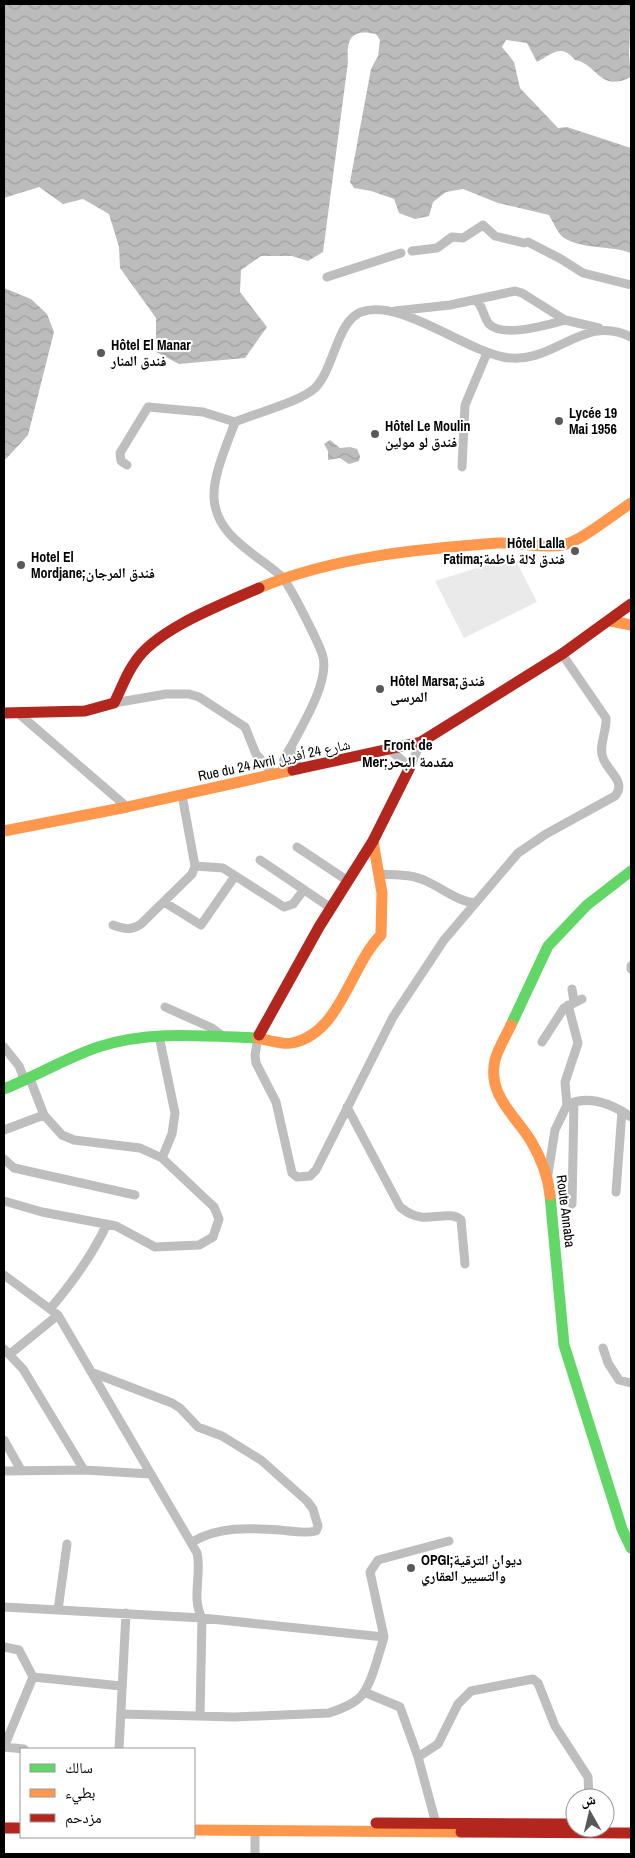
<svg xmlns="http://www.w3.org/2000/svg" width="635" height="1858" viewBox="0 0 635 1858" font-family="'Archivo Narrow','Noto Naskh Arabic',sans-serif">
<defs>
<pattern id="water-waves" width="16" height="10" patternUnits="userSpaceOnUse" patternTransform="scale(1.25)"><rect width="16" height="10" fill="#bcbcbc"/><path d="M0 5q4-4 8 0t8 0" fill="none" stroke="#a0a0a0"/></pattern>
</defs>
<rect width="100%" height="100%" fill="#fff"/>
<path fill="#eaeaea" d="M 516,561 L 537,602 L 464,638 L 435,581 L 493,563 Z"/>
<path fill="url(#water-waves)" d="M 4,4 L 631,4 L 629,55 L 631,77 C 599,93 598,64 575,60 C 561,43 552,54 537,62 L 527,43 L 506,40 L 502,47 L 514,62 L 520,88 L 558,128 L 567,127 L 631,148 L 631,253 C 611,245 584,250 564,238 C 558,234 553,222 549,215 L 498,203 L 463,189 L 446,192 L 433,202 L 429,216 L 415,219 L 399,213 L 394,199 L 371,191 L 354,188 L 350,182 L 371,69 L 378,56 L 380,40 L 376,34 C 351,28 346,39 348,62 L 323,252 L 308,261 L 292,256 L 261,256 L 241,270 L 240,292 L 267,327 L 245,358 L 179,364 L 156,352 L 156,318 L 120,268 L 119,247 L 109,214 L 83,199 L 63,204 L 39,187 L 4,198 Z
M 4,288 L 31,299 L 47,314 L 54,332 L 28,435 L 4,461 Z
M 330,440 L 340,448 L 350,447 L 357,449 L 360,456 L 359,461 L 349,464 L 340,458 L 328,460 L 328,451 L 324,444 Z"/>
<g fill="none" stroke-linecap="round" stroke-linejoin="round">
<path stroke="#bebebe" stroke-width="9" d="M 528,242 L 561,259 L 583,273 L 631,285
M 412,251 L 437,248 L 452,237 L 463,238 L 483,225 L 495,236 L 524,243
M 327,277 L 401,253
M 476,300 C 483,306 483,316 489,324 C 502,338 548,325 565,320
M 395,311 L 450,305 L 515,291 L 522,293 L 565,320 L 599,328
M 235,422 C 256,413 300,402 315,388 C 334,369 337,321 361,312 C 399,298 463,349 503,357 C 554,367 582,312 631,337
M 235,422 C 227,445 213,474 214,498 C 216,537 257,554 281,576 C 289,583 321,647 323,657 C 329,682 303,724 292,745 C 286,755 281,761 283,773
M 127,465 L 121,461 L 120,453 L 148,407 L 203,412 L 235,422
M 462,467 L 465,405 L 487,353
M 114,703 L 166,694 L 189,694 L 199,697 L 245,727 L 256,754 L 274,775
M 18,713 L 127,807
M 291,747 L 299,770
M 390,750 L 410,767 L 421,742
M 297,847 L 348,881
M 260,860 L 331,908
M 195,866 L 223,868 L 284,907 L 293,904 L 303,891
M 379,874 C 395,875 412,874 426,881 C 442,888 457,901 475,903
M 164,902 L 201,925 L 235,876
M 113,925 C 124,929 131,931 141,924 L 192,874 L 195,866 L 182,795
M 631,966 L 631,969
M 572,989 L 574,1002
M 165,1007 L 212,1028 L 224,1037
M 258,1038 L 255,1055 L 256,1063 L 276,1102 L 292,1173 L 297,1177 L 310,1176 L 316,1170 L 393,1017 L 444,940 L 518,853 L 546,834 L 615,796 C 627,782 608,772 603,758 C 598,747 607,731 606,718 L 562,654
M 542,1042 L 564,1008 L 582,999
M 4,1047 L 19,1066 L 25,1081
M 30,1079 L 44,1115 L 62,1135 L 74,1140 L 140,1148 L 162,1158
M 567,1105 L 565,1082 L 578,1043 L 568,1005
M 347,1107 L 400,1207 C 407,1212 412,1216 421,1217 C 432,1219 453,1211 461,1220 L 465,1264
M 4,1130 L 44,1115
M 4,1159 L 14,1168 L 135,1195
M 548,1174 L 555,1130 L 567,1105 C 589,1094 612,1104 631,1117
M 616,1192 L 622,1111
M 4,1201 L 42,1212 L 116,1226 L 155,1247 L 199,1245 L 213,1237 L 219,1219 L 214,1207 L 162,1158 L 172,1134 L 175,1113 L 159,1036
M 572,1204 L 574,1102
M 4,1275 L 58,1315 L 197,1553 C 202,1574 191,1598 202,1618 L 200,1716
M 50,1309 C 73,1282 92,1256 107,1224
M 603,1348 L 608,1363 L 619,1380 L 631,1383
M 4,1349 L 23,1369 L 84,1470
M 10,1354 L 58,1315
M 91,1372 L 172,1403 L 180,1408 L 198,1427 L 222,1436 L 261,1460 L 307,1501 L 313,1509 L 318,1526 L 316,1531 C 304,1534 292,1531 280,1530 C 249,1528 219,1526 192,1542
M 4,1440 L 21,1470
M 4,1471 L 84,1470 L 151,1474
M 4,1607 L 202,1618 L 384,1637
M 58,1610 L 67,1544
M 4,1647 L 19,1650 L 33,1677
M 364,1692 L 400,1707 L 418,1757 L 437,1827
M 121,1714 L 235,1717 L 329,1713 C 338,1710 350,1706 358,1699 C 370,1690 377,1659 382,1644 L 384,1637 L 370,1572 L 378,1560 L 449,1541
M 4,1747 L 33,1677 L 121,1686
M 4,1747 L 24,1749
M 119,1749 L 126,1613
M 418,1757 L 438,1744 L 458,1704 L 471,1691 L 533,1679 L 538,1683 L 555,1726 L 588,1777 L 589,1798
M 255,1854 L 255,1831"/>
<path stroke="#63d668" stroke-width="11" d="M 511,1025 L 548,946 L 587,905 L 631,871
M 4,1089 C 36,1076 66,1058 98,1047 C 149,1030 205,1036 258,1038 L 259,1035
M 550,1195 L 564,1345 L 622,1529 L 631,1548"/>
<path stroke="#ff974d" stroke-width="11" d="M 259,588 C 333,557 418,549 498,543 C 517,542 546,549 563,545 C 581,541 614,514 631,503
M 611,621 L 631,625
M 4,831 L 127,807 L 293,770
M 511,1025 C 506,1036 498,1048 495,1060 C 487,1095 515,1115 531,1141 C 541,1158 548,1175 550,1195
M 258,1038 C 268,1040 283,1045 292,1043 C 341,1033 350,966 381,935 L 382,893 L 373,841
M 194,1830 L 461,1832"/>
<path stroke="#b3261e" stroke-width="11" d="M 4,713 L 85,711 L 114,703 C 121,690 126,674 135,662 C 156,629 223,604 259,588
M 293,770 L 421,742 L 562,654 L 631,604
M 259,1035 L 319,927 L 373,841 L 410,767
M 376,1823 L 567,1824
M 4,1828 L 21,1828
M 461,1832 L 631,1833"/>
</g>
<g fill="#595959" stroke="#fff" stroke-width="2">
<circle cx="101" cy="353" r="5"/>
<circle cx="559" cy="421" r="5"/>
<circle cx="375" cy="434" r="5"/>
<circle cx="575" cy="551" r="5"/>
<circle cx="21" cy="565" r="5"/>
<circle cx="380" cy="689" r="5"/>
<circle cx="411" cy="1568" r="5"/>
</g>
<g text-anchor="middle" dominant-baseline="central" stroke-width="4" stroke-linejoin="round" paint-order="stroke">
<g font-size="14" font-weight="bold" fill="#000" stroke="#fff" text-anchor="start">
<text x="111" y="345">Hôtel El Manar<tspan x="111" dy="16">فندق المنار</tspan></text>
<text x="569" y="413">Lycée 19<tspan x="569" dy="16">Mai 1956</tspan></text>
<text x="385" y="426">Hôtel Le Moulin<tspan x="385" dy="16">فندق لو مولين</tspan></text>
<text x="565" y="543" text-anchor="end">Hôtel Lalla<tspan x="565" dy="16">Fatima;فندق لالة فاطمة</tspan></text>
<text x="31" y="557">Hotel El<tspan x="31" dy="16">Mordjane;فندق المرجان</tspan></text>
<text x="390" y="681">Hôtel Marsa;فندق<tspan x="390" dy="16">المرسى</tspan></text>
<text x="421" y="1560">OPGI;ديوان الترقية<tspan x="421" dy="16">والتسيير العقاري</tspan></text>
</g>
<g font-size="14" fill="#000" stroke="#fff">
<text transform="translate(274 760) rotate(-12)">Rue du 24 Avril شارع 24 أفريل</text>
<text transform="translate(566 1211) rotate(83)">Route Annaba</text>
</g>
<g font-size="15" font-weight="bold" fill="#000" stroke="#fff">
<text x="408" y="744">Front de<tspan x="408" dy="17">Mer;مقدمة البحر</tspan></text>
</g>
</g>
<rect width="635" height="1858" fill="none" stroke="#000000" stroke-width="10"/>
<rect x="20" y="1748" width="175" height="90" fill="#ffffff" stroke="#999999"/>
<rect x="30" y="1764" width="25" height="8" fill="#63d668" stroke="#999999"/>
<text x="65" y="1773" font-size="15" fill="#000000">سالك</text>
<rect x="30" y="1789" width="25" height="8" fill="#ff974d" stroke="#999999"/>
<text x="65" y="1798" font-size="15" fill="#000000">بطيء</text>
<rect x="30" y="1814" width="25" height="8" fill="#b3261e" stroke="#999999"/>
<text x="65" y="1823" font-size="15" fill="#000000">مزدحم</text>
<g transform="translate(590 1813) rotate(352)"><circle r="24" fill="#ffffff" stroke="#999999"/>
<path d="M0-4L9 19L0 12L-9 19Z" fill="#595959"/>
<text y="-8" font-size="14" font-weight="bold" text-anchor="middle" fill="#000000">ش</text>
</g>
</svg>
